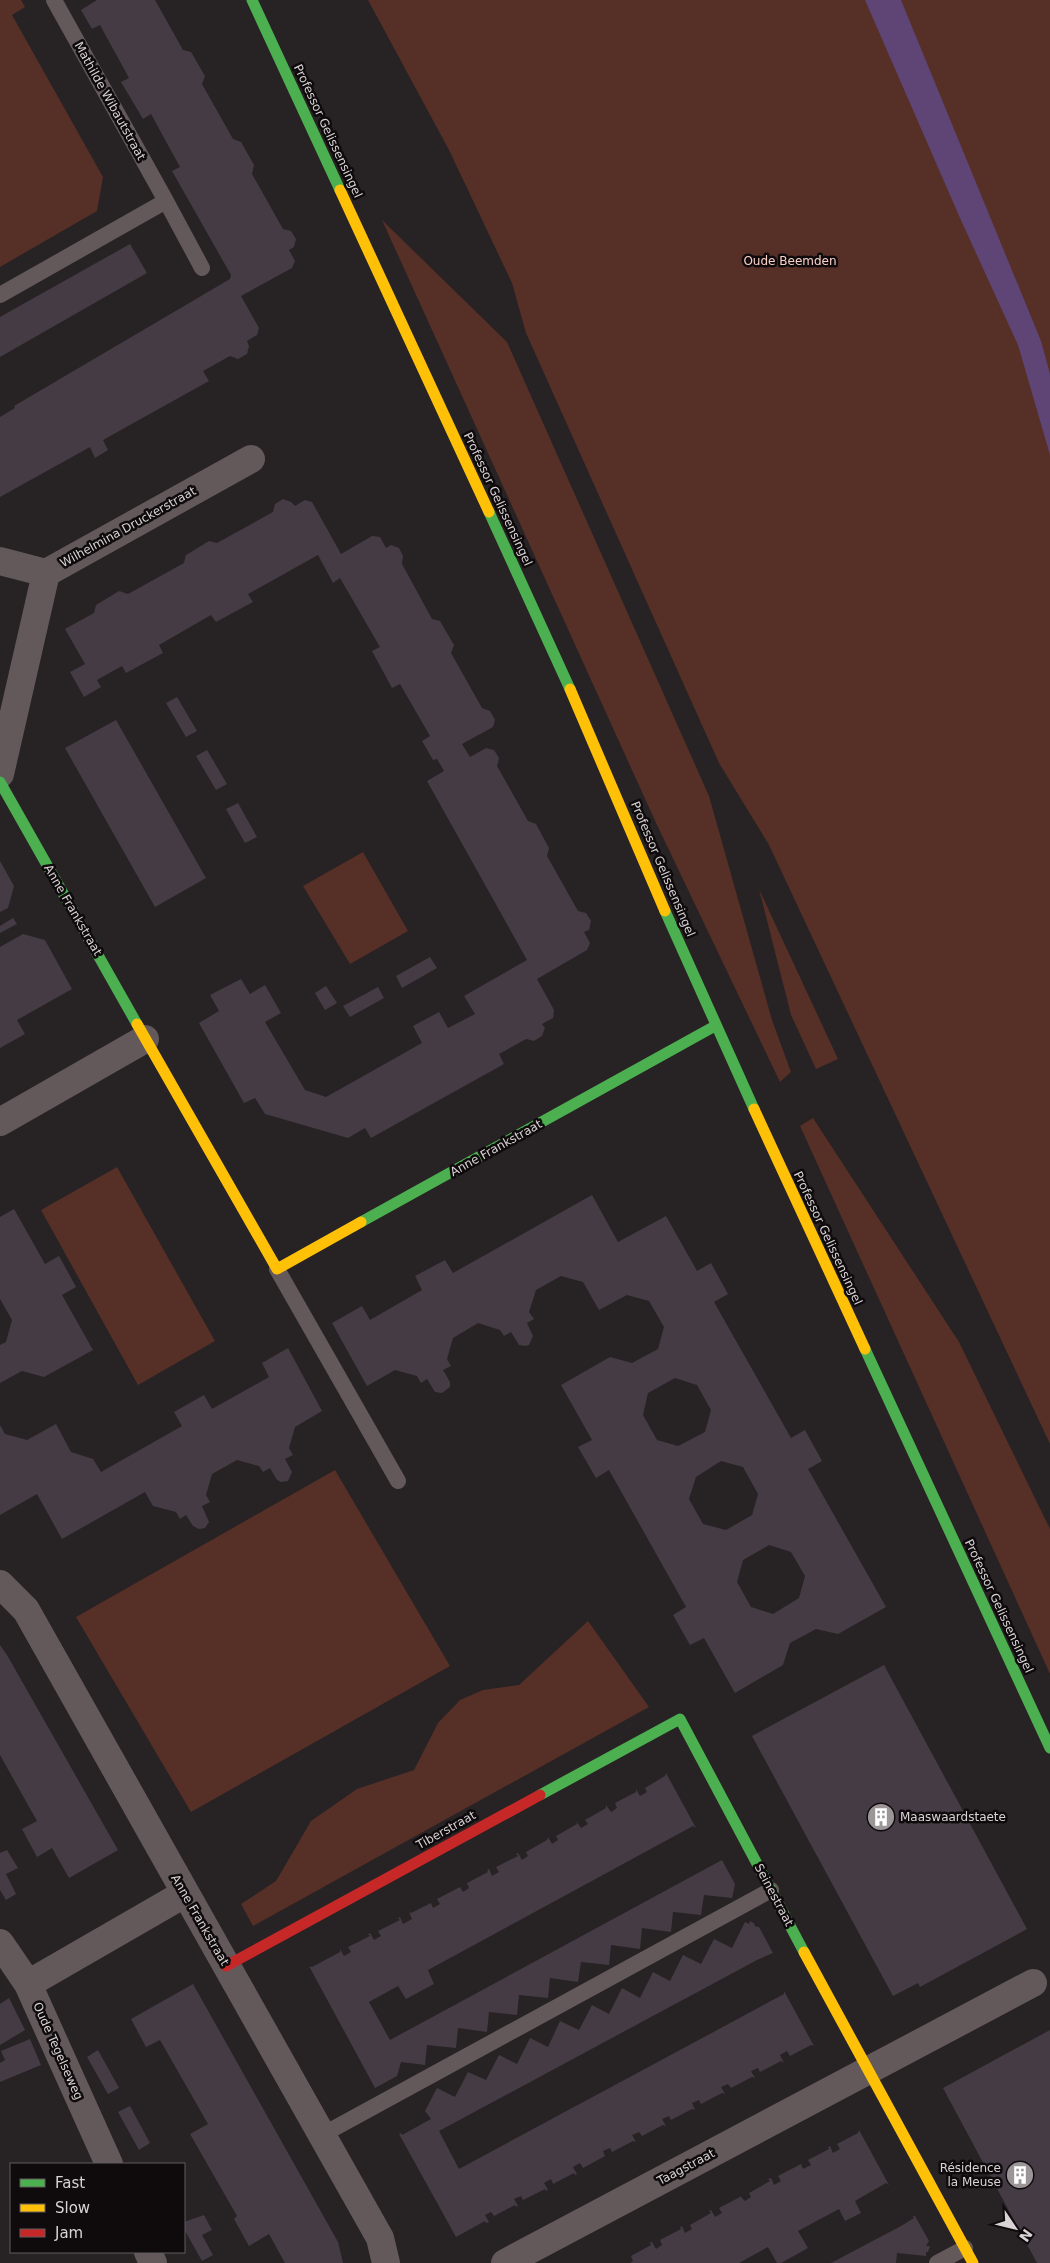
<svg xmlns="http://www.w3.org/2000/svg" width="1050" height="2263" viewBox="0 0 1050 2263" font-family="'DejaVu Sans',sans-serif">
<rect width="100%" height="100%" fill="#272224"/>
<path fill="#562f27" d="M 0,0 L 21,0 L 25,7 L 12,15 L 103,177 L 97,211 L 0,267 Z
M 368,0 L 1050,0 L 1050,1444 L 769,845 L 719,763 L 526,333 L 512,283 L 449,150 Z
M 382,220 L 507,342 L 709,796 L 772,1020 L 791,1072 L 780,1082 L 657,825 Z
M 363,852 L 408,931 L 350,964 L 303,886 Z
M 759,889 L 838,1059 L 816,1069 L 791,1015 Z
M 813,1118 L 959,1342 L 1050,1529 L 1050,1674 L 800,1126 Z
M 117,1167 L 215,1341 L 138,1385 L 41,1210 Z
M 335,1470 L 450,1666 L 191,1812 L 76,1617 Z
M 588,1621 L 649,1707 L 253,1926 L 241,1904 L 276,1881 L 311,1821 L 357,1789 L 414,1770 L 438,1723 L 460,1700 L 483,1690 L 519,1685 Z"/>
<path fill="#5e4576" d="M 865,0 L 901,0 L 1041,341 L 1050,374 L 1050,455 L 1018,345 L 960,218 Z"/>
<path fill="#453b44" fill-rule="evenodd" d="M 97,0 L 155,0 L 183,50 L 191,52 L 205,76 L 202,84 L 233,139 L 241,142 L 254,165 L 252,174 L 283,229 L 291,231 L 296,239 L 294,247 L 289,250 L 295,261 L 292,268 L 241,296 L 259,328 L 257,335 L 247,341 L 249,346 L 247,354 L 238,359 L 230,356 L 203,371 L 209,381 L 103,440 L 108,450 L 95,458 L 90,447 L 0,497 L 0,417 L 15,408 L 14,406 L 230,279 L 231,275 L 172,171 L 180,167 L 151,114 L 143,119 L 121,82 L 129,78 L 100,25 L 92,29 L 81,10 Z
M 130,244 L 147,273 L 0,357 L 0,317 Z
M 283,499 L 291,502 L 295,506 L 305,500 L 312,502 L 341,554 L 372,536 L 380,537 L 386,548 L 391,545 L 399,548 L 403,556 L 402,564 L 432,619 L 440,621 L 454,645 L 451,653 L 482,708 L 490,711 L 495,720 L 493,727 L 462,744 L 470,757 L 486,748 L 494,750 L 499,758 L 497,766 L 528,821 L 536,824 L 549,848 L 547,856 L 578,911 L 586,913 L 591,921 L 589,930 L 584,932 L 590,943 L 587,950 L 537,979 L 554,1010 L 553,1018 L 542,1024 L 545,1028 L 542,1036 L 534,1041 L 526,1039 L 499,1054 L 504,1064 L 371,1138 L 365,1128 L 348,1138 L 265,1114 L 255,1098 L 244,1103 L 199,1023 L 219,1011 L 210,995 L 241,979 L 250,994 L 265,985 L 281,1013 L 265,1022 L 305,1090 L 326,1097 L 422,1043 L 413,1026 L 439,1012 L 448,1028 L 475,1014 L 464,996 L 527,960 L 427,781 L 444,771 L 437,759 L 433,760 L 422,741 L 430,736 L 400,684 L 392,688 L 372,651 L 380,647 L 340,578 L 333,583 L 318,555 L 248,594 L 253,602 L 216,622 L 211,615 L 159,645 L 163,653 L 126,673 L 122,666 L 97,680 L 101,687 L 84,697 L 70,672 L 85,664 L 65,629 L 94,613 L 96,605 L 119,591 L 128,594 L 184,563 L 186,555 L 209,541 L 217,543 L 273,512 L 275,504 Z
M 177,697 L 197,731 L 186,737 L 166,703 Z
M 116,720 L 206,878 L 155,907 L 65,748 Z
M 207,750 L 227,784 L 216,790 L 196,756 Z
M 238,803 L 257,837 L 245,843 L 226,809 Z
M 0,861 L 14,886 L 8,908 L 0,912 Z
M 13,918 L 17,924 L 0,933 L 0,926 Z
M 23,934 L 45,940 L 72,989 L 17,1020 L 25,1034 L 0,1048 L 0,947 Z
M 430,957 L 437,968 L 402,988 L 396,976 Z
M 326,986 L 337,1003 L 325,1010 L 315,993 Z
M 378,987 L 384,998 L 350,1017 L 343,1006 Z
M 592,1195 L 618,1242 L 666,1216 L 697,1271 L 711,1263 L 728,1294 L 714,1302 L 791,1438 L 805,1430 L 822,1461 L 808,1469 L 886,1607 L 838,1634 L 816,1629 L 790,1643 L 783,1665 L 735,1693 L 704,1638 L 690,1645 L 673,1615 L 686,1607 L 609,1470 L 596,1478 L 578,1447 L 592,1440 L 561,1385 L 610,1357 L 632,1363 L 658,1349 L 664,1327 L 649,1301 L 627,1295 L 599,1310 L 583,1282 L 561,1276 L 536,1290 L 529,1312 L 534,1319 L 527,1323 L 533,1336 L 529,1345 L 525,1346 L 519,1345 L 511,1332 L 504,1336 L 500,1330 L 478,1323 L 453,1338 L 447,1359 L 451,1366 L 443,1370 L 450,1382 L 450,1387 L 442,1393 L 435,1392 L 427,1379 L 421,1383 L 417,1376 L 395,1370 L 367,1386 L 332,1323 L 362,1306 L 370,1320 L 422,1290 L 415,1276 L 445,1260 L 453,1273 ZM 675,1378 L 697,1385 L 711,1410 L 705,1432 L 678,1446 L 657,1440 L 643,1415 L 648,1393 ZM 721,1461 L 743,1467 L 758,1494 L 752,1515 L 726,1530 L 703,1524 L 689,1499 L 696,1477 ZM 769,1545 L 791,1552 L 805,1576 L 799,1598 L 773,1614 L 751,1607 L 737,1582 L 743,1560 Z
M 14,1209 L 45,1264 L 59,1256 L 76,1287 L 62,1295 L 93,1350 L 44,1377 L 22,1371 L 0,1383 L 0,1345 L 6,1342 L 12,1320 L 0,1299 L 0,1217 Z
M 288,1348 L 322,1411 L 295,1427 L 289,1448 L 293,1455 L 285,1459 L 292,1472 L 288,1481 L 281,1482 L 277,1480 L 270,1468 L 263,1472 L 259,1466 L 237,1460 L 212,1474 L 206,1495 L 210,1502 L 202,1506 L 209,1522 L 205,1528 L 199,1529 L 193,1526 L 186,1515 L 180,1519 L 176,1512 L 153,1506 L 145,1492 L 62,1539 L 37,1494 L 0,1515 L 0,1425 L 5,1434 L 27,1440 L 56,1424 L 71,1452 L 93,1459 L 101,1472 L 182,1426 L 174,1412 L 204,1395 L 212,1409 L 269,1377 L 262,1363 Z
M 0,1645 L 7,1655 L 118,1850 L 69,1878 L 52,1848 L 37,1857 L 22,1829 L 37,1821 L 0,1755 Z
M 884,1665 L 1027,1929 L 920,1987 L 918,1983 L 893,1996 L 752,1736 Z
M 666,1773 L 696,1828 L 693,1826 L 428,1970 L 434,1984 L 406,1999 L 398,1986 L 369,2002 L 390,2040 L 722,1860 L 735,1884 L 732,1898 L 704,1895 L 701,1915 L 673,1912 L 671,1932 L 642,1928 L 640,1949 L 611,1945 L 609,1965 L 581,1962 L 578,1982 L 550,1978 L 548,1998 L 519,1995 L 517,2015 L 489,2012 L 487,2032 L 458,2028 L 456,2048 L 427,2045 L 425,2065 L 401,2062 L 397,2076 L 375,2088 L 309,1966 L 312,1967 L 340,1952 L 340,1949 L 344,1956 L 351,1952 L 348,1947 L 370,1936 L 368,1934 L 370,1933 L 374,1940 L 381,1936 L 378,1931 L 400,1920 L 398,1918 L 400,1917 L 403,1924 L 412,1919 L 409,1912 L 411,1913 L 431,1903 L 433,1908 L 440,1904 L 437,1899 L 460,1887 L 463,1892 L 469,1888 L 467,1883 L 488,1872 L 487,1870 L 489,1869 L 492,1876 L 499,1872 L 496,1867 L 518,1856 L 516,1854 L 518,1853 L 522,1860 L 528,1856 L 526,1852 L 547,1840 L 548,1837 L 552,1844 L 558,1840 L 556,1836 L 577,1824 L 576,1821 L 581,1828 L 588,1824 L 585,1820 L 606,1808 L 606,1805 L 611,1812 L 617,1808 L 615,1803 L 636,1792 L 636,1789 L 640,1796 L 647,1792 L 645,1788 L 665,1776 Z
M 7,1850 L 18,1868 L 6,1874 L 16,1894 L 6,1900 L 0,1890 L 0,1853 Z
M 750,1921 L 755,1924 L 754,1926 L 759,1927 L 773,1953 L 757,1960 L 439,2131 L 459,2169 L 784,1994 L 784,1991 L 814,2046 L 811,2045 L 790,2056 L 787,2051 L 780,2055 L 784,2063 L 781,2061 L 760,2072 L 758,2068 L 751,2071 L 755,2078 L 752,2077 L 731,2088 L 728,2084 L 721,2087 L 725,2094 L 722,2093 L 701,2104 L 699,2100 L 692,2103 L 695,2110 L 692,2109 L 671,2120 L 669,2116 L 662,2119 L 666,2126 L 663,2125 L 642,2136 L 639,2132 L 632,2135 L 636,2142 L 633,2141 L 612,2152 L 610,2148 L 603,2151 L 605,2156 L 583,2168 L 580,2163 L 573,2167 L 577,2174 L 575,2175 L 574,2173 L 553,2184 L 551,2179 L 544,2183 L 548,2190 L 546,2191 L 545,2189 L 523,2200 L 521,2196 L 514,2199 L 518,2206 L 516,2207 L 515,2205 L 494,2216 L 491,2212 L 485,2215 L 489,2222 L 486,2223 L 485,2221 L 456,2237 L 399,2134 L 401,2133 L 402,2135 L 431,2119 L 425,2111 L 437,2088 L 455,2097 L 468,2072 L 486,2080 L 499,2055 L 517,2064 L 530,2038 L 548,2047 L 560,2021 L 579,2030 L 592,2005 L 609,2014 L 622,1988 L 640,1998 L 653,1972 L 670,1981 L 683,1955 L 701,1964 L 714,1939 L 732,1948 L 745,1922 L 749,1924 Z
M 193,1984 L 338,2242 L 343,2263 L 285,2263 L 269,2234 L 249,2246 L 234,2219 L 237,2216 L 190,2134 L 208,2124 L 160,2040 L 146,2047 L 131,2019 Z
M 9,1998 L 25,2030 L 0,2045 L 0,2004 Z
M 1050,2030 L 1050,2263 L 1037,2263 L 943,2088 Z
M 30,2039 L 41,2065 L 0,2082 L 0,2063 L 5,2060 L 1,2051 Z
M 98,2050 L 119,2088 L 108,2094 L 87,2057 Z
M 130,2106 L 150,2143 L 139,2150 L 118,2112 Z
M 859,2130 L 889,2185 L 886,2183 L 855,2201 L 861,2213 L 845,2221 L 839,2209 L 798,2231 L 808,2248 L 781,2263 L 777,2263 L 768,2247 L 739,2263 L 630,2263 L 633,2261 L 631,2256 L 651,2245 L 650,2242 L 652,2242 L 656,2249 L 662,2245 L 660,2240 L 681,2229 L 680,2227 L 682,2226 L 685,2233 L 692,2229 L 690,2225 L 711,2213 L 709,2211 L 711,2210 L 715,2217 L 722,2213 L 719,2208 L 740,2197 L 739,2195 L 745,2201 L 751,2197 L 749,2193 L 770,2181 L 768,2179 L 771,2178 L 774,2185 L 781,2181 L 778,2176 L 801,2164 L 803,2169 L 811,2165 L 808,2160 L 829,2149 L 828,2147 L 830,2146 L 833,2153 L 840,2149 L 837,2144 L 858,2133 Z
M 204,2215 L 212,2230 L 202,2235 L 213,2255 L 202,2261 L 184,2229 L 184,2222 Z
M 913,2216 L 915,2216 L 929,2241 L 926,2246 L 930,2246 L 928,2252 L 926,2252 L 926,2256 L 897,2253 L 896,2263 L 831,2263 L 901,2226 L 914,2218 Z"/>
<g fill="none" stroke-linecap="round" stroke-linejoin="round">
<path stroke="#63595b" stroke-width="16" d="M 166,201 L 202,268
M 0,295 L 166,201 L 54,0
M 277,1269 L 398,1481
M 322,2135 L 771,1890
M 937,2263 L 965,2248"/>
<path stroke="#63595b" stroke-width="28" d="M 0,561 L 46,573 L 251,459
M 0,774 L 46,573
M 0,1122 L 145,1039
M 0,1584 L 26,1610 L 380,2238 L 386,2263
M 0,1943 L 28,1984 L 109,2164
M 28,1984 L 184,1894
M 148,2252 L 153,2263
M 505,2263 L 1033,1983"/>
<path stroke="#4caf50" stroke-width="11" d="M 252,0 L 340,190
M 489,512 L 570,689
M 0,782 L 137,1024
M 665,911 L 754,1109
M 361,1222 L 715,1026
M 865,1349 L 1050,1748
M 540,1795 L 680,1719 L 804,1952"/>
<path stroke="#ffc107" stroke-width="11" d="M 340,190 L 489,512
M 570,689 L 665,911
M 137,1024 L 277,1269 L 361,1222
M 754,1109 L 865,1349
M 804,1952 L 973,2263"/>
<path stroke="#c62828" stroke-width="11" d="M 226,1966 L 540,1795"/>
</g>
<defs>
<symbol id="building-disc" viewBox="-11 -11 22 22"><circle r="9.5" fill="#9b9597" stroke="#0f0b0d"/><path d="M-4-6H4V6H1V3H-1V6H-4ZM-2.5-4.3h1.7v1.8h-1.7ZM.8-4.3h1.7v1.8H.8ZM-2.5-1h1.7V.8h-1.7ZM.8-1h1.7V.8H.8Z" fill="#fff"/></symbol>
</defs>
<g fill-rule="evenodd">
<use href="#building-disc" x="865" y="1801" width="32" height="32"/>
<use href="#building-disc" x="1004" y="2159" width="32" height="32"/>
</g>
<g text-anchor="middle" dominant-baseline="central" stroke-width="5" stroke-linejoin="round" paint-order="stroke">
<g font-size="12" fill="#d9d3d5" stroke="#0f0b0d">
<text transform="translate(110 101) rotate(61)">Mathilde Wibautstraat</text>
<text transform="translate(328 131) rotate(65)">Professor Gelissensingel</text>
<text transform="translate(498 499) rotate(65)">Professor Gelissensingel</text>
<text transform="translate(128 527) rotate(-29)">Wilhelmina Druckerstraat</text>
<text transform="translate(663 869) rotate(67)">Professor Gelissensingel</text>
<text transform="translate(73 910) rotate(60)">Anne Frankstraat</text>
<text transform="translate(496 1148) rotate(-29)">Anne Frankstraat</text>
<text transform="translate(828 1238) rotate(65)">Professor Gelissensingel</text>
<text transform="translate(999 1606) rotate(65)">Professor Gelissensingel</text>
<text transform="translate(446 1830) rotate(-29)">Tiberstraat</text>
<text transform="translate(774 1895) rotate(62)">Seinestraat</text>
<text transform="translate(200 1920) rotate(60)">Anne Frankstraat</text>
<text transform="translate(58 2051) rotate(66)">Oude Tegelseweg</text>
<text transform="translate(686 2167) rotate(-28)">Taagstraat</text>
</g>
<g font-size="12" fill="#fad0c7" stroke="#0f0b0d">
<text x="790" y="261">Oude Beemden</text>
</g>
<g font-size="12" fill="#d9d3d5" stroke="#0f0b0d" text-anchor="start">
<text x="900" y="1817">Maaswaardstaete</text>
<text x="1001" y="2168" text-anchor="end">Résidence<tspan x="1001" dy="14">la Meuse</tspan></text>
</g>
</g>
<rect x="10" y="2163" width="175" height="90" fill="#0f0b0d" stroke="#605b5d"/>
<rect x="20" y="2179" width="25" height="8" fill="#4caf50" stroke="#605b5d"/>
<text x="55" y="2188" font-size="15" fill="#d9d3d5">Fast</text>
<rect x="20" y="2204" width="25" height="8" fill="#ffc107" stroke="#605b5d"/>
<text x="55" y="2213" font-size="15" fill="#d9d3d5">Slow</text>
<rect x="20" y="2229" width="25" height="8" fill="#c62828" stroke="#605b5d"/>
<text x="55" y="2238" font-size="15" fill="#d9d3d5">Jam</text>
<g transform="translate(1015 2228) rotate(125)" stroke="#0f0b0d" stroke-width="4" paint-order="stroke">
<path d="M0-4L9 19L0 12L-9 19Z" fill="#d9d3d5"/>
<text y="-8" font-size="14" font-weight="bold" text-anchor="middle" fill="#d9d3d5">N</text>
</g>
</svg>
